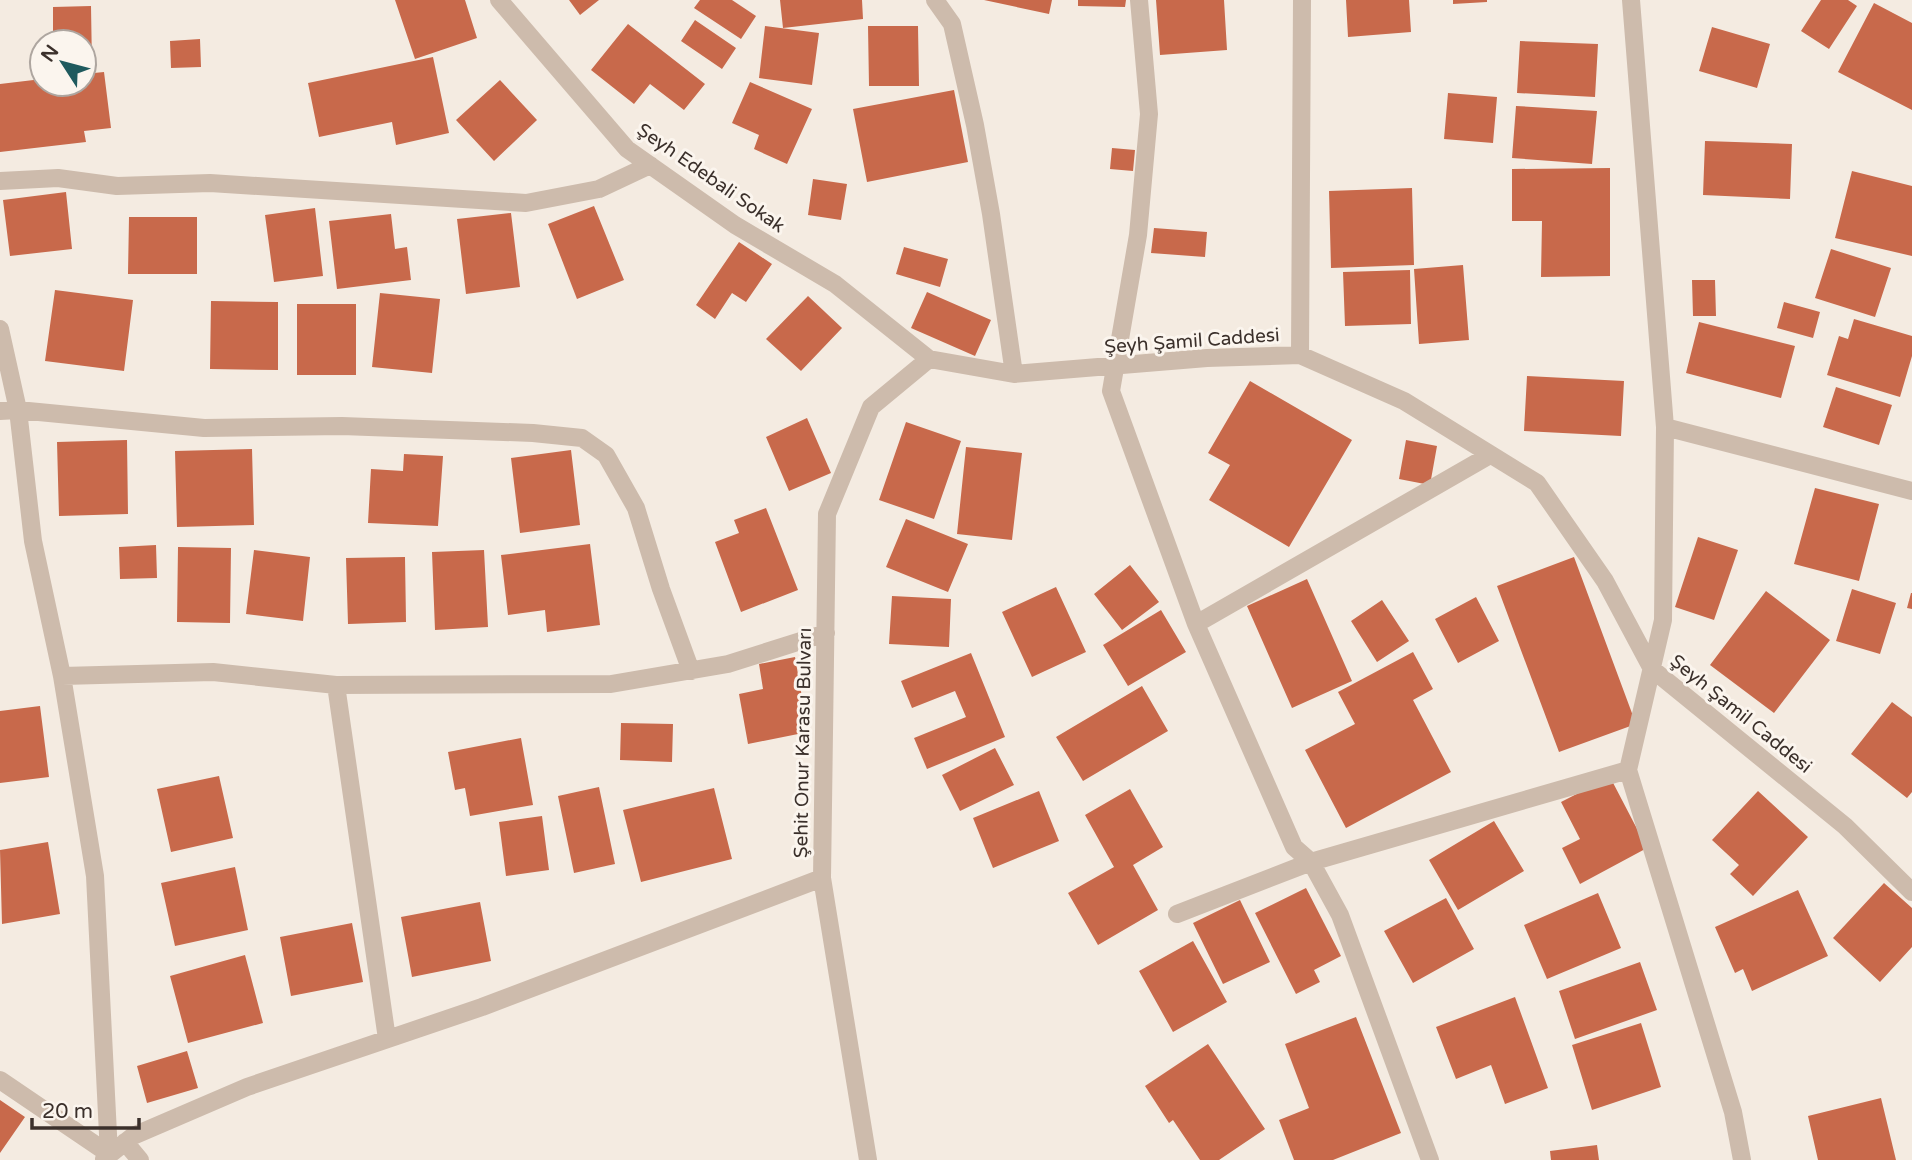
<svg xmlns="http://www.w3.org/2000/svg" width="1912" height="1160" viewBox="0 0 1912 1160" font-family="'Varela Round',sans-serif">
<rect width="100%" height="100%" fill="#f4ebe1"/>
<path fill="#c8694b" d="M 395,0 L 465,0 L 477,38 L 415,59 Z
M 569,0 L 599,0 L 580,15 Z
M 700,0 L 732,0 L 756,16 L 741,39 L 694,8 Z
M 780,0 L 862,0 L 863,19 L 783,28 Z
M 984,0 L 1052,0 L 1049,14 Z
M 1078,0 L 1126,0 L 1125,7 L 1078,6 Z
M 1156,0 L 1224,0 L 1227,50 L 1160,55 Z
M 1346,0 L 1409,0 L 1411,32 L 1348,37 Z
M 1453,0 L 1487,0 L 1487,2 L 1453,4 Z
M 1821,0 L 1848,0 L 1857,6 L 1829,49 L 1801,31 Z
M 1874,3 L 1912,23 L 1912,110 L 1838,72 Z
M 91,6 L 92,66 L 84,66 L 84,42 L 53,42 L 53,7 Z
M 695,20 L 736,48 L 722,69 L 681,41 Z
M 628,24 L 705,84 L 684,110 L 650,84 L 634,104 L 591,70 Z
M 765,26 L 819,33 L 812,85 L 759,78 Z
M 868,26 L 918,26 L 919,86 L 869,86 Z
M 1712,27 L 1770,44 L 1757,88 L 1699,71 Z
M 200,39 L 201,67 L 171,68 L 170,41 Z
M 1520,41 L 1598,44 L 1595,97 L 1517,93 Z
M 433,57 L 449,133 L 396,145 L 392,122 L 319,137 L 308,83 Z
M 104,72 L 111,128 L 84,131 L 86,142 L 0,152 L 0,84 L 42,79 L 42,84 L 84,84 L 84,74 Z
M 500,80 L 537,120 L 494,161 L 456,120 Z
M 750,82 L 812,109 L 787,164 L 754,149 L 759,135 L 732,123 Z
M 954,90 L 968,162 L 867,182 L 853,109 Z
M 1448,93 L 1497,97 L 1493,143 L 1444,139 Z
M 1516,106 L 1597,111 L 1592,164 L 1512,158 Z
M 1705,141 L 1792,144 L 1790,199 L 1703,195 Z
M 1112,148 L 1135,150 L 1133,171 L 1110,169 Z
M 1610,168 L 1610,276 L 1541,277 L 1542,221 L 1512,221 L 1512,169 Z
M 1852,171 L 1912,186 L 1912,256 L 1835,238 Z
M 813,179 L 847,184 L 841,220 L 808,215 Z
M 1412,188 L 1414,265 L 1331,268 L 1329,191 Z
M 66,192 L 72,249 L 10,256 L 3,200 Z
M 594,206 L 624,280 L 577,299 L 548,224 Z
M 315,208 L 323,276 L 274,282 L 265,215 Z
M 511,213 L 520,287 L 466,294 L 457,219 Z
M 391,214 L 395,249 L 407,247 L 411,280 L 337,289 L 329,221 Z
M 129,217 L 197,217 L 197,274 L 128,274 Z
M 1154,228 L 1207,232 L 1205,257 L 1151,253 Z
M 739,242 L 772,264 L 746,302 L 732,293 L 715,319 L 696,305 Z
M 904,247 L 948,259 L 940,287 L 896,274 Z
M 1831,249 L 1891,268 L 1875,317 L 1815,298 Z
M 1463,265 L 1469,340 L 1419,344 L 1414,269 Z
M 1410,270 L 1411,324 L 1345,326 L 1343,272 Z
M 1692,280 L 1715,280 L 1716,316 L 1693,316 Z
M 55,290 L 133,300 L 124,371 L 45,361 Z
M 927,292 L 991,320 L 975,356 L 911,328 Z
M 380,293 L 440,299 L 432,373 L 372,367 Z
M 808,296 L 842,328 L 801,371 L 766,339 Z
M 211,301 L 278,302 L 278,370 L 210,369 Z
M 1784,302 L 1820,312 L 1813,338 L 1777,328 Z
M 297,304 L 356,304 L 356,375 L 297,375 Z
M 1854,319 L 1912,336 L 1912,356 L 1900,397 L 1827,375 L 1839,336 L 1848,339 Z
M 1699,322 L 1795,346 L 1781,398 L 1686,373 Z
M 1527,376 L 1624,381 L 1621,436 L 1524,431 Z
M 1250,381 L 1352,440 L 1289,547 L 1209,500 L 1230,465 L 1208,453 Z
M 1836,387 L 1892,405 L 1879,445 L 1823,427 Z
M 807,418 L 831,473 L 789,491 L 766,437 Z
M 906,422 L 961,441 L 934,519 L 879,500 Z
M 127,440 L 128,514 L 59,516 L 57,442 Z
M 1406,440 L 1437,446 L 1430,485 L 1399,479 Z
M 966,447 L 1022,453 L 1012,540 L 957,534 Z
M 252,449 L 254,525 L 177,527 L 175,451 Z
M 571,450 L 580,525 L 520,533 L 511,458 Z
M 404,454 L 443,456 L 438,526 L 368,523 L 371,469 L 403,471 Z
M 1815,488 L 1879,504 L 1859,581 L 1794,564 Z
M 766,508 L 798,590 L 741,612 L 715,542 L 739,533 L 734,520 Z
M 906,519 L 968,544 L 948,592 L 886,567 Z
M 1698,537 L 1738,550 L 1714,620 L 1675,607 Z
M 590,544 L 600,625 L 547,632 L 545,610 L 508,615 L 501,555 Z
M 156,545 L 157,578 L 120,579 L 119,547 Z
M 178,547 L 231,548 L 230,623 L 177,622 Z
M 254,550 L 310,557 L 303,621 L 246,614 Z
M 484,550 L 488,627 L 435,630 L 432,552 Z
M 405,557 L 406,622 L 348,624 L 346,558 Z
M 1574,557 L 1636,724 L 1559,752 L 1497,586 Z
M 1130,565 L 1159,602 L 1122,630 L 1094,594 Z
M 1307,579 L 1352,681 L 1292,708 L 1247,606 Z
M 1056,587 L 1086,652 L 1032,677 L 1002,612 Z
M 1852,589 L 1896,603 L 1880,654 L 1836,641 Z
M 1766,591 L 1830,640 L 1774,713 L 1710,665 Z
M 1911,593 L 1912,593 L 1912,609 L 1907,608 Z
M 892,596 L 951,599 L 949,647 L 889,644 Z
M 1476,597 L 1499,641 L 1458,663 L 1435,619 Z
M 1382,600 L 1409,641 L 1377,662 L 1351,621 Z
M 1161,610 L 1186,652 L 1128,686 L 1103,645 Z
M 1413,652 L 1433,689 L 1413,700 L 1451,772 L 1346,828 L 1305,750 L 1355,724 L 1338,692 Z
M 971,653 L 1005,737 L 927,769 L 914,738 L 966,717 L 955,691 L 912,708 L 901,681 Z
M 795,657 L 808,732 L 748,744 L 739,694 L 763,689 L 759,664 Z
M 1142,686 L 1168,731 L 1083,781 L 1056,737 Z
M 1892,702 L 1912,717 L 1912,792 L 1907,798 L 1851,754 Z
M 40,706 L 49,777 L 0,783 L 0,711 Z
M 621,723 L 673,724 L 672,762 L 620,760 Z
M 521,738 L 533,805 L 470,816 L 465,788 L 455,790 L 448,752 Z
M 995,748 L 1014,785 L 960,811 L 942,775 Z
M 219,776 L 233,838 L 171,852 L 157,789 Z
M 1610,777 L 1647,848 L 1580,884 L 1562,848 L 1580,839 L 1561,802 Z
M 599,787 L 615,864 L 574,873 L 558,796 Z
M 714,788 L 732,859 L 641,882 L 623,810 Z
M 1130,789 L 1163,847 L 1133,865 L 1158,910 L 1098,945 L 1068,893 L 1114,867 L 1085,815 Z
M 1039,791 L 1059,841 L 993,868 L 973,818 Z
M 1758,791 L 1808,837 L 1753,896 L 1730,874 L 1739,865 L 1712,840 Z
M 542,816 L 549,870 L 506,876 L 499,822 Z
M 1494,821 L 1524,871 L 1458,910 L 1429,860 Z
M 48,842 L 60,914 L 2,924 L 0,850 Z
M 235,867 L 248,930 L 175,946 L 161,883 Z
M 1884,883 L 1912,908 L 1912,947 L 1880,982 L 1833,938 Z
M 1306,888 L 1341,956 L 1314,970 L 1320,982 L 1296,994 L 1255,913 Z
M 1798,890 L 1828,956 L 1752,991 L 1743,969 L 1735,973 L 1715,927 Z
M 1598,893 L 1621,948 L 1547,979 L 1524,925 Z
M 1446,898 L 1474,949 L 1413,983 L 1384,931 Z
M 1240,900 L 1270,962 L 1223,984 L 1193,923 Z
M 480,902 L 491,961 L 412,977 L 401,917 Z
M 352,923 L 363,982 L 291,996 L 280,937 Z
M 1193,941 L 1227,1002 L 1173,1032 L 1139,971 Z
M 245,955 L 263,1023 L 188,1043 L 170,976 Z
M 1640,962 L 1657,1010 L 1575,1039 L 1559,991 Z
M 1515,997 L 1548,1088 L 1505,1104 L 1491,1065 L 1456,1079 L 1436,1027 Z
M 1356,1017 L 1401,1133 L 1333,1160 L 1294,1160 L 1279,1120 L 1309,1108 L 1285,1044 Z
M 1641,1023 L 1661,1087 L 1592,1110 L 1572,1045 Z
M 1208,1044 L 1265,1129 L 1219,1160 L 1200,1160 L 1173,1120 L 1169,1123 L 1145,1086 Z
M 187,1051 L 198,1088 L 147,1103 L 137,1066 Z
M 1881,1098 L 1896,1160 L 1818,1160 L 1808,1116 Z
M 0,1100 L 25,1117 L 0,1153 Z
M 1597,1145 L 1599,1160 L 1551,1160 L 1550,1151 Z"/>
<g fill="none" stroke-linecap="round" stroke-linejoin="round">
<path stroke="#cdbbac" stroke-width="18" d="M 499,0 L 627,149 L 735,225 L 835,284 L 929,359 L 1014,374 L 1207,358 L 1300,355 L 1404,401 L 1537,483 L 1605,581 L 1652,669 L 1845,826 L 1912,892
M 935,0 L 952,24 L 975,125 L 991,214 L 1014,374
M 1139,0 L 1149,114 L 1138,235 L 1111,391 L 1196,624 L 1490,455
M 1631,0 L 1665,427 L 1663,620 L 1628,770 L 1733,1112 L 1742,1160
M 0,181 L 58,178 L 117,186 L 210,183 L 526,203 L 599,189 L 650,165
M 0,329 L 18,410 L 33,541 L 62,676 L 95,876 L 109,1154
M 1300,355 L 1302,0
M 0,411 L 18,410 L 204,428 L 342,426 L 533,433 L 582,438 L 606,455 L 636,508 L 661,589 L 691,671
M 1665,427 L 1912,491
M 1196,624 L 1294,847 L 1311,862 L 1340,915 L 1430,1160
M 62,676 L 213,672 L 336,685 L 611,684 L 728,664 L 826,633
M 336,685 L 387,1039
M 1177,914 L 1311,862 L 1628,770
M 0,1080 L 109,1154
M 125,1142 L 140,1160
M 104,1159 L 133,1136 L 247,1087 L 482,1007 L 822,878
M 868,1160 L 822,878 L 827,514 L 871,407 L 929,359"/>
</g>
<g text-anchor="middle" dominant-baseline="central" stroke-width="6" stroke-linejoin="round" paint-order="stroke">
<g font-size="19" fill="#3b302b" stroke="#fbf5ee">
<text transform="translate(711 178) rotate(35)">Şeyh Edebali Sokak</text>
<text transform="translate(1192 341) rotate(-4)">Şeyh Şamil Caddesi</text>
<text transform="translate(1741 714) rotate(39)">Şeyh Şamil Caddesi</text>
<text transform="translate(803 743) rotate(-89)">Şehit Onur Karasu Bulvarı</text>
</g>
</g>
<g transform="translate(63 63) rotate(306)"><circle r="33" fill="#fbf5ee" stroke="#aea6a0" stroke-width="2"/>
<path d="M0-5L12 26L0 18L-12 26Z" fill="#1f5a5e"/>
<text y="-10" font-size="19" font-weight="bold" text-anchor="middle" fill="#3b302b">N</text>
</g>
<path d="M32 1118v10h107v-10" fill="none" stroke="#3b302b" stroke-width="3.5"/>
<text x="42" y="1118" font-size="21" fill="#3b302b" stroke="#fbf5ee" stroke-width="5" paint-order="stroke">20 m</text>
</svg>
